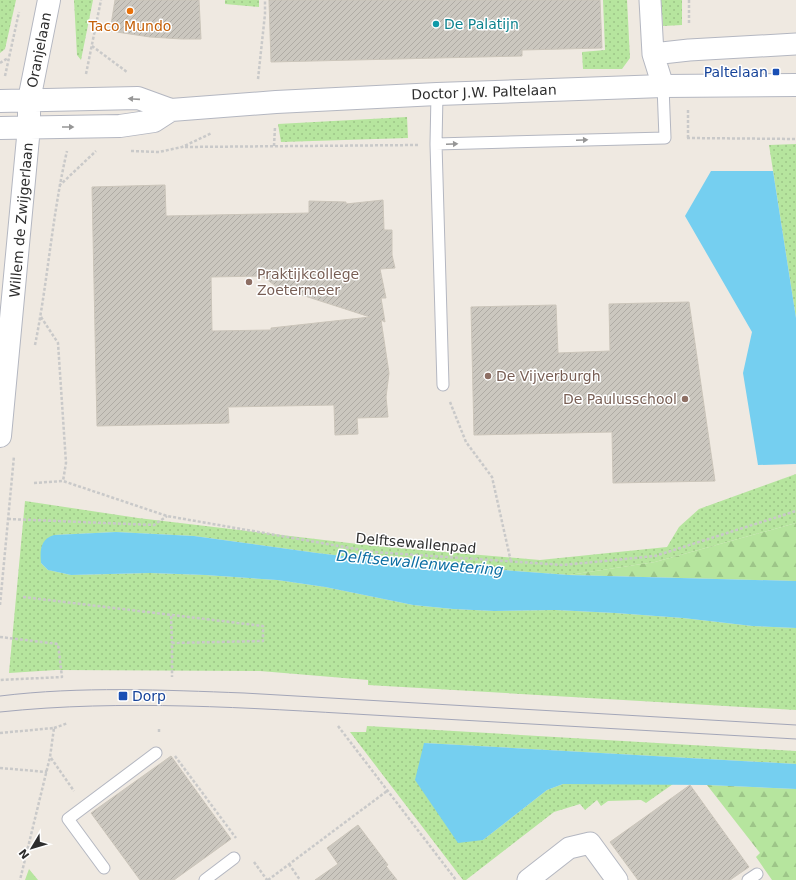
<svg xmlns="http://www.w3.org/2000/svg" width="796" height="880" viewBox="0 0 796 880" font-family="'DejaVu Sans',sans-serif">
<defs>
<pattern id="grass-dots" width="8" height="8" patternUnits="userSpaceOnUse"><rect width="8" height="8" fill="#b6e59e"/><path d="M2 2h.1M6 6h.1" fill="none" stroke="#9dc588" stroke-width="1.8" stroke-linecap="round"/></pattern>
<pattern id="forest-firs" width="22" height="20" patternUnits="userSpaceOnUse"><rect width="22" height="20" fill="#b6e59e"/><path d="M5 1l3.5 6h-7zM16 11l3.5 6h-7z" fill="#9dc588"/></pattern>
<pattern id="building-hatch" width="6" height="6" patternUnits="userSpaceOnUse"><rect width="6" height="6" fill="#cbc7bf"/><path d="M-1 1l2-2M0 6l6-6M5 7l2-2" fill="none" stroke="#afaba4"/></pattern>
</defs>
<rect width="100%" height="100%" fill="#efe9e1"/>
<path fill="url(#grass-dots)" d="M 0,0 L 16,0 L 5,49 L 0,53 Z
M 74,0 L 93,0 L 81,60 L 77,55 Z
M 225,0 L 259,0 L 259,7 L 225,4 Z
M 603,0 L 627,0 L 630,58 L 622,69 L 583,69 L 582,52 L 605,50 Z
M 661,0 L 682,0 L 682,25 L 663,26 Z
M 407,117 L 408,138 L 281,142 L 278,124 Z
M 796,144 L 796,318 L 769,145 Z
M 796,474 L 796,523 L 655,562 L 569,575 L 394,562 L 317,553 L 194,536 L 116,532 L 54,535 L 41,563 L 48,570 L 71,575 L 150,573 L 205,575 L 277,580 L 325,587 L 413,605 L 453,609 L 494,611 L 555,610 L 615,613 L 683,618 L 752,626 L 796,628 L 796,710 L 368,685 L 368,680 L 260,671 L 56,670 L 9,673 L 25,501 L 138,518 L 375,546 L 540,560 L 667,547 L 679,527 L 699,509 Z
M 367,726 L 796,751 L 796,764 L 424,743 L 483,840 L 547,790 L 563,784 L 673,784 L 646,803 L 641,800 L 608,801 L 601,806 L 597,800 L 585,810 L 580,804 L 554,812 L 466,880 L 463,880 L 350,732 L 366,732 Z"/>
<path fill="url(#forest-firs)" d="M 796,523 L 796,581 L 569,575 L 655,562 Z
M 707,785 L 796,789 L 796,880 L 772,880 L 756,857 L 760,853 Z
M 29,869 L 38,880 L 25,880 Z"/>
<path fill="#75cff0" d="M 711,171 L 773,171 L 796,318 L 796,464 L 758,465 L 743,373 L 752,332 L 685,216 Z
M 116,532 L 194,536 L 317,553 L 394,562 L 569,575 L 796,581 L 796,628 L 752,626 L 683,618 L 615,613 L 555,610 L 494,611 L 453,609 L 413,605 L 325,587 L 277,580 L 205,575 L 150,573 L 71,575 L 48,570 L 41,563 C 40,551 40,539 54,535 Z
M 424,743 L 796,764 L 796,789 L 707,785 L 563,784 L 547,790 L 483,840 L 458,843 L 415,780 Z"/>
<path fill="url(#building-hatch)" stroke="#cbc5ba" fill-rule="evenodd" d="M 115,0 L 199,0 L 201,39 L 182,39 L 150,37 L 110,31 Z
M 269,0 L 600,0 L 602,48 L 522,50 L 522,56 L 271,62 Z
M 165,185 L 166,216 L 309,213 L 309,201 L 346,202 L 346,204 L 383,200 L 384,230 L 392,230 L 392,255 L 395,268 L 380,269 L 386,298 L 381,298 L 385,322 L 381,320 L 389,373 L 386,397 L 388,417 L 357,418 L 358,434 L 335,435 L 334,405 L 228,407 L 229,423 L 97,426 L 92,187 ZM 262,276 L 277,287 L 370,317 L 271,328 L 271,330 L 212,331 L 211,277 Z
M 689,302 L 715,481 L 613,483 L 612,432 L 474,435 L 471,307 L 556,305 L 558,353 L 610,351 L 609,304 Z
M 171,756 L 231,839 L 174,880 L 140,880 L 91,813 Z
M 690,785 L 749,867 L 730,880 L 638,880 L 610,842 Z
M 358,825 L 388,865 L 386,866 L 397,880 L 315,880 L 338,864 L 327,848 Z"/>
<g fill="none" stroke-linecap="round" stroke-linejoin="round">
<defs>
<path id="service" d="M 437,94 L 436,144 L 665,138 L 663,86
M 436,144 L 443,385
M 104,868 L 68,819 L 156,753
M 205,880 L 234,858
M 748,880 L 757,874"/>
<path id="minor" d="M 650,0 L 653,54 L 663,86
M 653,54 L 689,50 L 796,44
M 528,880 L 569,848 L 590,843 L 617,880"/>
<path id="tertiary" d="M 0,101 L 138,98 L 171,110 L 276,102 L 437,94 L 663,86 L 796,85
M 0,128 L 120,126 L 154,121 L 171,110
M 0,436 L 29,127 L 29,100 L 49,0"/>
</defs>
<use href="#service" stroke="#b4b7c1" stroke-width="13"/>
<use href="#minor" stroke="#b4b7c1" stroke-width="23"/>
<use href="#tertiary" stroke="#b4b7c1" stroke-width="24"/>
<path stroke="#c9c9c9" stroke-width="2.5" stroke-dasharray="3 2" stroke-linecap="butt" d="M 689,0 L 689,25
M 92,46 L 127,72
M 0,63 L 8,58
M 86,74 L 101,0
M 5,76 L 19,12
M 258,79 L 265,14 L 265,0
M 687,138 L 796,139
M 688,138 L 688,110
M 274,146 L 275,127
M 185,147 L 418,145
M 131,151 L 159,152 L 182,147 L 212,133
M 59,186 L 96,151
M 41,317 L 58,343 L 66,463 L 63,481
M 35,345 C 48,281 52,215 67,151
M 450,402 L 466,442 L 492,477 L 511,562
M 34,483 L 63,481 L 167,516 L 373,552 L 563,565 L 655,556 L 796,511
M 8,519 L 154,525 L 167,516
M 23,597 L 263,626 L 263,641 L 172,643 L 172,677
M 0,605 L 14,456
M 171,616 L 172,643
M 0,637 L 58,644 L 62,677 L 0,680
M 338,726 L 456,880
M 54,728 L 68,723
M 159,729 L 159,734
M 0,733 L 54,728 L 50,757 L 20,880
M 175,756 L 236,838
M 51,758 L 74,791
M 0,768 L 47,772
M 254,862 L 267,880
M 289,864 L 300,880
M 268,880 L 387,791"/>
<use href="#service" stroke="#fff" stroke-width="11"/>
<use href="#minor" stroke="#fff" stroke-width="21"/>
<use href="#tertiary" stroke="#fff" stroke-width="22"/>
<path stroke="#a3a6b8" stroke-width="1" d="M 0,696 C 81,686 163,690 244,693 L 796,725
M 0,712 C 123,699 249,708 372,715 C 513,723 655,731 796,739"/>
</g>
<defs><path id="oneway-solid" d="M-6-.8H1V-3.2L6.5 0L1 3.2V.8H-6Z"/></defs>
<g fill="#969696">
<use href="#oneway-solid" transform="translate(134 99) rotate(-176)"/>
<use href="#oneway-solid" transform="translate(68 127)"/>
<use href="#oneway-solid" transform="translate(582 140) rotate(-2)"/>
<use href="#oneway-solid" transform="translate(452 144) rotate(-2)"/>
</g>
<circle fill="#e8710a" stroke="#fff" stroke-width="1.5" cx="130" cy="11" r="4"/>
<circle fill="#0f9aa8" stroke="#fff" stroke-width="1.5" cx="436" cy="24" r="4"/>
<g fill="#1a4fb4" stroke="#fff" stroke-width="1.5">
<rect x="772" y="68" width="8" height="8" rx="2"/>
<rect x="118" y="691" width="10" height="10" rx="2"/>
</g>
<g fill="#8d6e63" stroke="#fff" stroke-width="1.5">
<circle cx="249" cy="282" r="4"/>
<circle cx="488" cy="376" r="4"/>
<circle cx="685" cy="399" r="4"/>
</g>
<g text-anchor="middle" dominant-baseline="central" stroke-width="3" stroke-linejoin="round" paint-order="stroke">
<g font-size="14" fill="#0d838f" stroke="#fff" text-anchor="start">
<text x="444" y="24">De Palatijn</text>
</g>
<g font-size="14" fill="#c56008" stroke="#fff">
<text x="130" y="26">Taco Mundo</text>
</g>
<g font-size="14" fill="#2e2e2e" stroke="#fff">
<text transform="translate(39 50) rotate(-79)">Oranjelaan</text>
<text transform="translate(484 92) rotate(-2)">Doctor J.W. Paltelaan</text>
<text transform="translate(21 220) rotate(-85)">Willem de Zwijgerlaan</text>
<text transform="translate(416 543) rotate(5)">Delftsewallenpad</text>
</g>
<g font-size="14" fill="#164399" stroke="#fff" text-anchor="end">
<text x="768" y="72">Paltelaan</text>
<text x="132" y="696" text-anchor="start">Dorp</text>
</g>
<g font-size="14" fill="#785e54" stroke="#fff" text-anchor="start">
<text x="257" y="274">Praktijkcollege<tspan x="257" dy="16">Zoetermeer</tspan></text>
<text x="496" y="376">De Vijverburgh</text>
<text x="677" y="399" text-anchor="end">De Paulusschool</text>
</g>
<g font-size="15" font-style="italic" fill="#0d6fa3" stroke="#fff">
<text transform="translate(420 563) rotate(5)">Delftsewallenwetering</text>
</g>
</g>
<g transform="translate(32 848) rotate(232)" stroke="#ffffff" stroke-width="3" paint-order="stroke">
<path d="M0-3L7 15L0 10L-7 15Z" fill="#2e2e2e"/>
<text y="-6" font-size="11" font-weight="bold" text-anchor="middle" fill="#2e2e2e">N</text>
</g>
</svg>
